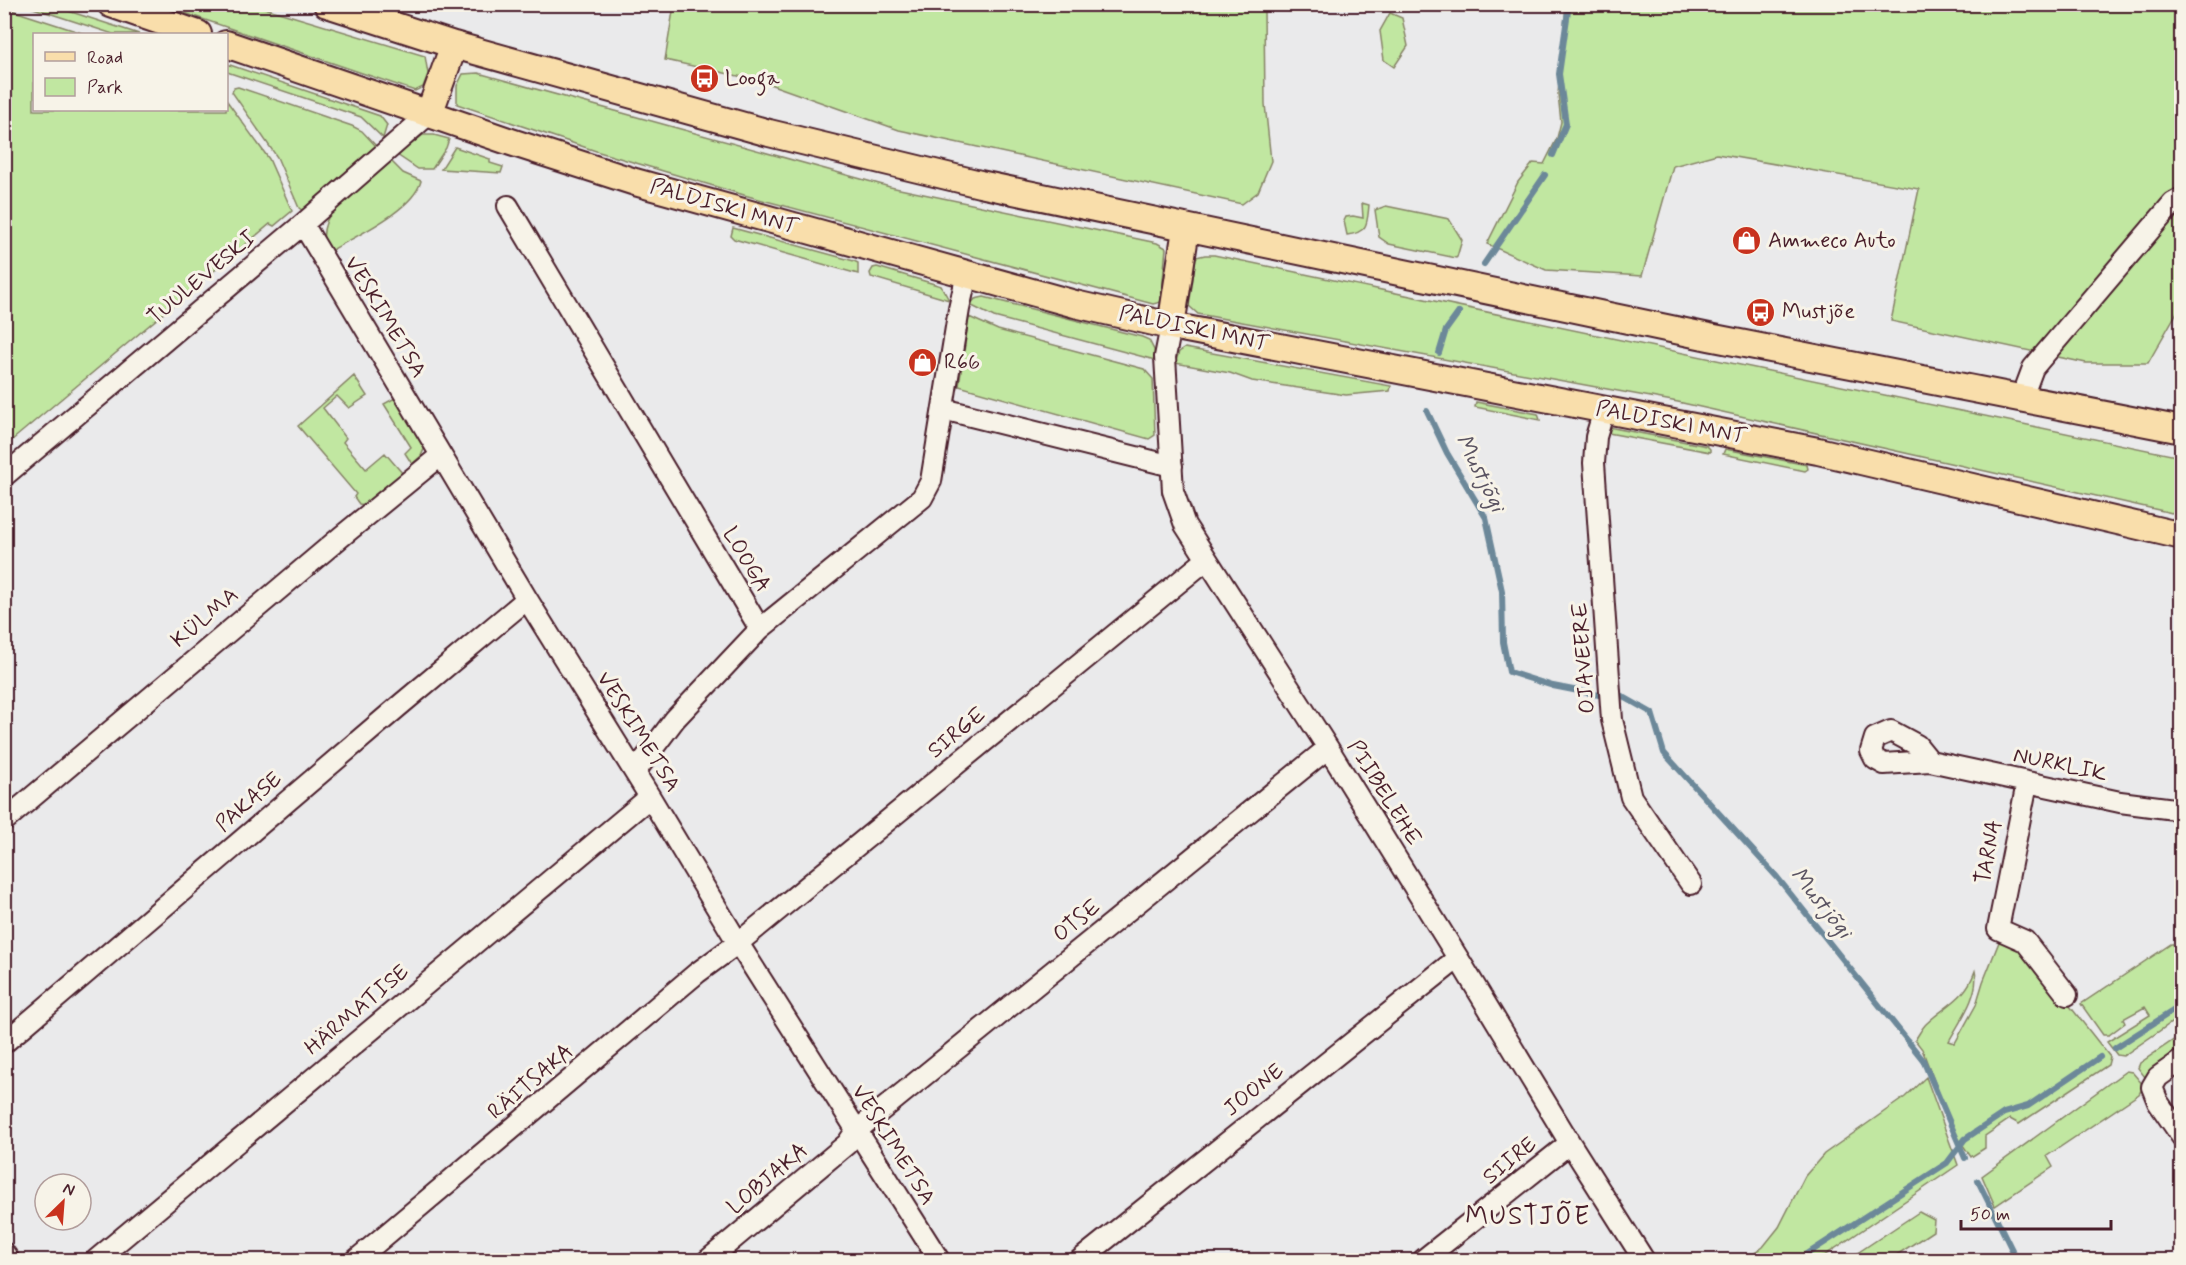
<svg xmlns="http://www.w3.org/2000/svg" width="2186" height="1265" viewBox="0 0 2186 1265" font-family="Mynerve,sans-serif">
<rect width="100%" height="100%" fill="#eaeaeb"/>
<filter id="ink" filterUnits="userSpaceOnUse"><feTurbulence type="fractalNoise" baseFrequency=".0167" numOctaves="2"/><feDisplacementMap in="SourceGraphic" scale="12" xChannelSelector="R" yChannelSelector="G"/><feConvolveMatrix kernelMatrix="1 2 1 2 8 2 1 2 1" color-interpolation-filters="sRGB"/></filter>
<g filter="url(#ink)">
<path fill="#c1e7a1" stroke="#868366" stroke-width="1.5" d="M 24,5 L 50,5 L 139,34 L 113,34 Z
M 161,5 L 255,5 L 425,56 L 428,74 L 423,87 L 415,91 Z
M 674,5 L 1268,5 L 1264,11 L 1265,104 L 1271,161 L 1258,192 L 1242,204 L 899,130 L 761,81 L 665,60 Z
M 1566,5 L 2181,5 L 2181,305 L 2148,363 L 2086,363 L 1891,321 L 1919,189 L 1717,154 L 1673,166 L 1642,276 L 1546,270 L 1487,244 L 1518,182 L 1533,163 L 1544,164 L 1557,138 L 1561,122 L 1558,94 Z
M 5,8 L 85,34 L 34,34 L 34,110 L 226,110 L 227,101 L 269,159 L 292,211 L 274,226 L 270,224 L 5,446 Z
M 1390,13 L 1402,18 L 1408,46 L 1394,67 L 1384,60 L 1380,31 Z
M 227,64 L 380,116 L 387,125 L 383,138 L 361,117 L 227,72 Z
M 478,73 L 890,187 L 1157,243 L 1166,248 L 1161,302 L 1153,304 L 744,195 L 599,152 L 457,104 L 457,86 L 463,74 Z
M 238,87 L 352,126 L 362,131 L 376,146 L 302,210 L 299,208 L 277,157 L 232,92 L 234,88 Z
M 423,135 L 434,135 L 449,139 L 446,148 L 432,169 L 418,169 L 397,155 Z
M 455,147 L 490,159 L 490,163 L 503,167 L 501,173 L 441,169 Z
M 390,160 L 403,173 L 421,181 C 413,211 353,237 327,253 C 309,211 363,182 390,160 Z
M 1362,203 L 1369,205 C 1367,225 1368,232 1347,235 L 1344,221 L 1346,217 L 1353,216 L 1363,218 Z
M 1386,206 L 1449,219 L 1462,240 L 1457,257 L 1456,258 L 1389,244 L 1379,237 L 1375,210 Z
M 733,228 L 854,261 L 858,263 L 858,274 L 734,239 L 731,236 Z
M 1205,255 L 1214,255 L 2181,457 L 2181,515 L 1678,402 L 1198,314 L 1189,306 L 1196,257 Z
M 877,267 L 941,286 L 949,300 L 871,277 L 870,273 L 873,268 Z
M 984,297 L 1142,337 L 1149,340 L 1154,350 L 1155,360 L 994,317 L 970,305 L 975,299 Z
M 969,317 L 998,330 L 1144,369 L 1153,379 L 1155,435 L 1149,439 L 959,386 Z
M 1185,348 L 1391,386 L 1390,391 L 1346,395 L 1252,381 L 1230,373 L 1175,363 L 1179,352 Z
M 354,376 L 367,396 L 349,408 L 337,396 L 323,408 L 346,438 L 343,442 L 366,469 L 385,453 L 403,474 L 366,505 L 359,504 L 354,497 L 356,494 L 298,426 Z
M 395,398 L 425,447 L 421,456 L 412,464 L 405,453 L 411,447 L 384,404 Z
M 1476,402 L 1538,414 L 1540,420 L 1475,407 Z
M 1608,427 L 1707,446 L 1710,449 L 1710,452 L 1603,432 Z
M 1725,449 L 1807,465 L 1808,469 L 1805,471 L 1723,454 Z
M 2001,937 L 2021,944 L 2110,1057 L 2108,1065 L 2019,1124 L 2010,1119 L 1985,1136 L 1985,1148 L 1971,1157 L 1954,1132 L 1922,1049 L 1915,1040 C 1919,1034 1922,1028 1926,1024 C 1947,1004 1965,1000 1975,971 C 1980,994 1960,1021 1949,1041 L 1955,1043 L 1976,1005 L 1983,982 Z
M 2171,944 L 2181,944 L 2181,1016 L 2123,1056 L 2117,1055 L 2107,1042 L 2150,1015 L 2145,1007 L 2123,1019 L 2125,1023 L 2109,1035 L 2103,1035 L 2081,1004 Z
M 2181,1035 L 2181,1053 L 2148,1081 L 2138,1068 L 2140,1063 Z
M 2126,1071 L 2132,1072 L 2144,1086 L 2139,1094 L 2047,1156 L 2053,1167 L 1995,1206 L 1982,1176 Z
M 1926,1077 L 1958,1165 L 1818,1260 L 1745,1260 L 1763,1247 L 1779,1227 L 1805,1176 L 1824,1154 L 1905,1097 Z
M 1919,1212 L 1934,1220 L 1933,1231 L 1889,1260 L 1847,1260 Z"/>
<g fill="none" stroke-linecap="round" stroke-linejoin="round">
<path stroke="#6c8899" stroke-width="6" d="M 1553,155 L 1566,124 L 1559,74 L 1569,4
M 1484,264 L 1545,175
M 1439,353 L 1446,330 L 1459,312
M 1427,411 L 1447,453 L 1486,518 L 1502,591 L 1503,642 L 1509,672 L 1553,686 L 1604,696
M 1622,696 L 1652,713 L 1664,753 L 1777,877 L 1923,1060 L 1965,1158
M 2115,1048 L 2182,1005
M 1978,1181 L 2017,1260
M 1798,1260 L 1947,1163 L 1965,1139 L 2004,1113 L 2028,1106 L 2100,1057"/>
<defs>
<path id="minor" d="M 508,206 L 760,629
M 303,224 L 527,599 L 650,797 L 738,943 L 939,1260
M 1171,326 L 1165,357 L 1173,491 L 1185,525 L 1328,748 L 1458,958 L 1570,1143 L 1644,1260
M 2021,400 L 2033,368 L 2173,203 L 2182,198
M 943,409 L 1172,466
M 1604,410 L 1596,437 L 1594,463 L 1612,720 L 1631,797 L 1691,884
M 4,476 L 303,224 L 429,114
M 1930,761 L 1917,745 L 1891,731 L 1875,738 L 1871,751 L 1875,759 L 1884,764 L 1930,761 L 2120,802 L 2182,810
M 635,772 L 675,719 L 760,629 L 922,498 L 931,481 L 959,309 L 967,274
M 2027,783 L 1998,929 L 2025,941 L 2067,995
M 4,821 L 342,536 L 440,456
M 4,1043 L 399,706 L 527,599
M 2182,1060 L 2158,1077 L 2152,1087 L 2158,1102 L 2182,1137
M 4,1253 L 9,1260
M 96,1260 L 650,797
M 356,1260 L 697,973 L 738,943 L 1206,560
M 708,1260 L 847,1144 L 856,1131 L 1328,748
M 1080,1260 L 1458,958
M 1423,1260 L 1570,1143"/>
<path id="major" d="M 111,4 L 198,34
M 327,4 L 454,45 L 769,133 L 980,184 L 1709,337 L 2182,430
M 226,44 L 511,142 L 635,182 L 1075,304 L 1171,326 L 1818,451 L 2182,536
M 429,114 L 454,45
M 1171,326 L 1186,229"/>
</defs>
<use href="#minor" stroke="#4a1f2b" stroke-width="24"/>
<use href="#major" stroke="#4a1f2b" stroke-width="30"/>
<use href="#minor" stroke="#f7f3e8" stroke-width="20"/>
<use href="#major" stroke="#f9deab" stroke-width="26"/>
</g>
</g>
<defs>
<symbol id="bus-disc" viewBox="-11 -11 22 22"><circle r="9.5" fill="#c8321e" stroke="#f7f3e8"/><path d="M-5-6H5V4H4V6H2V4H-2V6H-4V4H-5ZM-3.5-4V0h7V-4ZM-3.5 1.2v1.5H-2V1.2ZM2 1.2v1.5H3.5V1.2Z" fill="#fff"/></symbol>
<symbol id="shop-disc" viewBox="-11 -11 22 22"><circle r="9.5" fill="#c8321e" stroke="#f7f3e8"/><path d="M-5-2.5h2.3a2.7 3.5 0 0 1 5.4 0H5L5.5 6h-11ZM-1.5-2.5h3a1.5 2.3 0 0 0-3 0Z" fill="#fff"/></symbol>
</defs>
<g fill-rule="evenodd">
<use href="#bus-disc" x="688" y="62" width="33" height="33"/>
<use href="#shop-disc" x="1730" y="224" width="33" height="33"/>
<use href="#bus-disc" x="1744" y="296" width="33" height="33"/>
<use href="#shop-disc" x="906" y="346" width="33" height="33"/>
</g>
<g text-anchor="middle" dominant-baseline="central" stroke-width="6" stroke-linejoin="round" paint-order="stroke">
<g font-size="22" fill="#4a1f2b" stroke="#f7f3e8" text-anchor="start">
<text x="725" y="79">Looga</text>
<text x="1768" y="241">Ammeco Auto</text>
<text x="1782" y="312">Mustjõe</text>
<text x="944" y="363">R66</text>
</g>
<g font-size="22" fill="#4a1f2b" stroke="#f7f3e8">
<text transform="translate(724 207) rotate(16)">PALDISKI MNT</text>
<text transform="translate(202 278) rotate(-40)">TUULEVESKI</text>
<text transform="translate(385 317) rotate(59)">VESKIMETSA</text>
<text transform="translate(1194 329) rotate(12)">PALDISKI MNT</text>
<text transform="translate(1671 423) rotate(11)">PALDISKI MNT</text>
<text transform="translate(746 560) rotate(59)">LOOGA</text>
<text transform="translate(205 618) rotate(-40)">KÜLMA</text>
<text transform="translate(1584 658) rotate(-94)">OJAVEERE</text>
<text transform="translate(638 732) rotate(58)">VESKIMETSA</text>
<text transform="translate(957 733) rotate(-39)">SIRGE</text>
<text transform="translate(2060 765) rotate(12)">NURKLIK</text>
<text transform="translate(1384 793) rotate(58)">PIIBELEHE</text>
<text transform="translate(249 802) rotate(-41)">PAKASE</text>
<text transform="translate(1989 852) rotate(-79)">TARNA</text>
<text transform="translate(1077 921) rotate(-39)">OTSE</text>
<text transform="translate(357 1010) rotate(-40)">HÄRMATISE</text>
<text transform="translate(531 1082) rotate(-40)">RÄITSAKA</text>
<text transform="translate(1254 1090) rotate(-39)">JOONE</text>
<text transform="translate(893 1145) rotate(58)">VESKIMETSA</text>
<text transform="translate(1510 1161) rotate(-39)">SIIRE</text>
<text transform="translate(768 1179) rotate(-40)">LOBJAKA</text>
</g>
<g font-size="24" font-style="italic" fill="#5b5462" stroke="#f7f3e8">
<text transform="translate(1480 473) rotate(63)">Mustjõgi</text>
<text transform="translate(1821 903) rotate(51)">Mustjõgi</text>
</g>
<g font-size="26" letter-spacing="1.5" fill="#4a1f2b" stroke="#f7f3e8">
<text x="1528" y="1217">MUSTJÕE</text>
</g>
</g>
<rect width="2186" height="1265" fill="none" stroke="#f7f3e8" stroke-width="24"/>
<rect x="12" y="12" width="2162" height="1241" fill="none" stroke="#4a1f2b" stroke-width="2" filter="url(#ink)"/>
<rect x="33" y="33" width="195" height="78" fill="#f7f3e8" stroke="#b29e9c" stroke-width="1.5"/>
<rect x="45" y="52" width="30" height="9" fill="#f9deab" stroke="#b29e9c" stroke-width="1.5"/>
<text x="87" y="63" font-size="18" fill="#4a1f2b">Road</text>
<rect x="45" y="78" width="30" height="18" fill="#c1e7a1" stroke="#b29e9c" stroke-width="1.5"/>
<text x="87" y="93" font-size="18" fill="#4a1f2b">Park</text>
<g transform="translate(63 1202) rotate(25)"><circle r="28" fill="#f7f3e8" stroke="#b29e9c" stroke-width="1.5"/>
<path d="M0-4.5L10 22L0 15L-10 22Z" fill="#c8321e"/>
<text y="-9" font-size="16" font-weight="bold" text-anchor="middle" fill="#4a1f2b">N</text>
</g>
<path d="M1961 1220v9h150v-9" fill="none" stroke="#4a1f2b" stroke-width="3"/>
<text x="1970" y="1220" font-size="18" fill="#4a1f2b" stroke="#f7f3e8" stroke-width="4.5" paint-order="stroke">50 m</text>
</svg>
